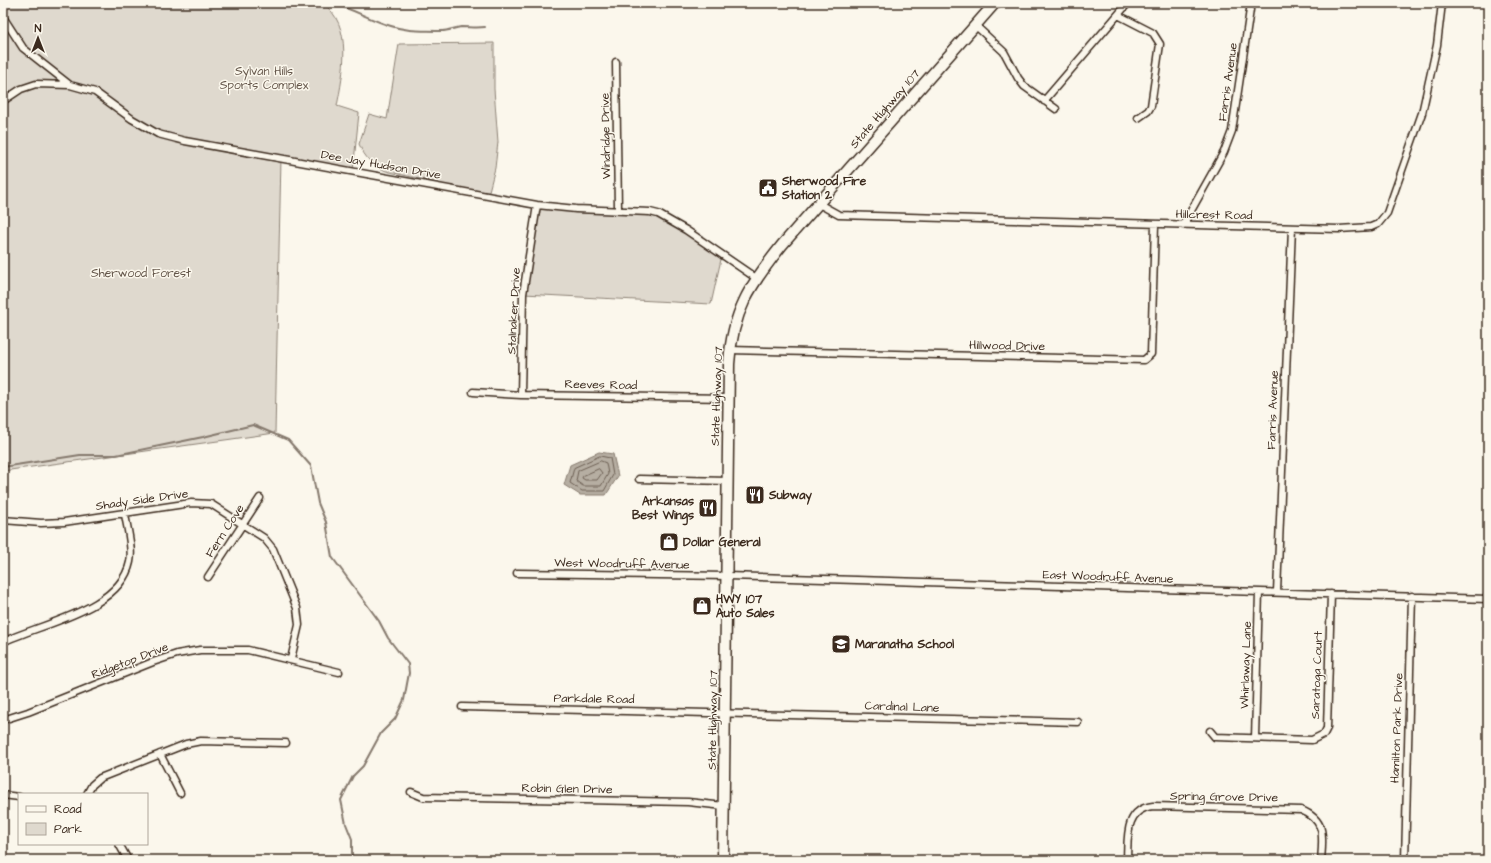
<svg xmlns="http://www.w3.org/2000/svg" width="1491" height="863" viewBox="0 0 1491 863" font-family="'Architects Daughter',sans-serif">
<rect width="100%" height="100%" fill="#fbf7ec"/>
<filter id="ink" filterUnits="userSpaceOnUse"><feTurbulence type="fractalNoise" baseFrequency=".025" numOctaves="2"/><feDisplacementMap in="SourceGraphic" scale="8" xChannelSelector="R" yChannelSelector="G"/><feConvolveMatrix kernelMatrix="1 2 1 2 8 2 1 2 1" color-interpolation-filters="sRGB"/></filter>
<g filter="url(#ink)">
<path fill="#dfd9ce" stroke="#8d8276" d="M 3,3 L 322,3 C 354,24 343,75 337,106 L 359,113 L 353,171 L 281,158 L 275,433 L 3,471 L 3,104 L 28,87 L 3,101 Z
M 494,43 L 494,89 L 498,142 L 495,168 L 488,195 L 386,171 C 372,165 365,158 359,144 L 369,114 L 387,119 L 399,44 Z
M 537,205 L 650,212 L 722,255 L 711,304 L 524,294 Z"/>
<path fill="#b6aea2" stroke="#85796d" d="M 599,452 L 613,454 L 618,476 L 606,495 L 580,495 L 564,485 L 570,465 Z"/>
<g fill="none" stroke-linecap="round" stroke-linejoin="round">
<path stroke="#6c5f53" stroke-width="1" d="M 600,456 L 610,458 L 613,475 L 604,491 L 582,491 L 570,483 L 574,468 Z
M 601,461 L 606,463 L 608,474 L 601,486 L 583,486 L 576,481 L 578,471 Z
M 599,469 L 602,473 L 597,480 L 585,480 L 582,478 L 583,476 Z"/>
<path stroke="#85796d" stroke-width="2" d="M 330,3 C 352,8 370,20 391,26 C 408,32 425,30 442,31 C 448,31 454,28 461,27 C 469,27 477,28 485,27
M 3,467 L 80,455 L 116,455 L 203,437 L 253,425 L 288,440 L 311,466 L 318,503 L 326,522 L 332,557 L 379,621 L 388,638 L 408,664 L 409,673 L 404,700 L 395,719 L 381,733 L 363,766 L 353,776 L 341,800 L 346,824 L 352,839 L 352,860"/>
<defs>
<path id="street" d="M 1118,15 L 1153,33 L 1160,44 L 1151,106 L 1148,111 L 1138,118
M 3,17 L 23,48 L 70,85
M 976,26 L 1004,52 L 1018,78 L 1024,86 L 1056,109
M 616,62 L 618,210
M 3,101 L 21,89 L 36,84 L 70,85 L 95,92 L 132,119 L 158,134 L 185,141 L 537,205 L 576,209 L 650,212 L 658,214 L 686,230 L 756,278
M 1044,101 L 1128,3
M 819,204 L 839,215 L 1339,229 L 1371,227 L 1378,224 L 1387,213 L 1422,113 L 1437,45 L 1442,3
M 1183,225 L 1224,152 L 1232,131 L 1251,3
M 730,350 L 1144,360 L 1151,354 L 1155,225
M 473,392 L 521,395 L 729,398
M 521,395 L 523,294 L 537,205
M 639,479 L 728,481
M 3,520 L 41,523 L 64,522 L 191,503 L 211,504 L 264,538 L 273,549 L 297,608 L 299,625 L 291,659
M 517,573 L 728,576 L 1488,599
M 208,577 L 260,498
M 1277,592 L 1292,228
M 3,642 C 42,623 120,610 130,562 C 133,548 127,528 125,514
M 462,707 L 1078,722
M 3,720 L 28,712 L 153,662 L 177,654 L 200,650 L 248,650 L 339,672
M 1210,731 L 1215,737 L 1312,740 L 1324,734 L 1327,728 L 1331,594
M 1255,738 L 1259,592
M 160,754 L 180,793
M 411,792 L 423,797 L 688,802 L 724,806
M 87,794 L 92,785 L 100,778 L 186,744 L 201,741 L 286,743
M 3,795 L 19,797
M 119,844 L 128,860
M 1127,860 C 1128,839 1124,809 1153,806 L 1301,810 C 1326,820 1323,837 1321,860
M 1405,860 L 1412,596"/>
<path id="primary" d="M 723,860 L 729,364 C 732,311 751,284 782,245 L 995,3"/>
</defs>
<use href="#street" stroke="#3b2a1e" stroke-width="9"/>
<use href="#primary" stroke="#3b2a1e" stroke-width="13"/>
<use href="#street" stroke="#fbf7ec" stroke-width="6"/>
<use href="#primary" stroke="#fbf7ec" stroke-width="10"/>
</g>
</g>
<defs>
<symbol id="civic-square" viewBox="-11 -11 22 22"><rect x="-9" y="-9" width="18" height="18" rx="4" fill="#3b2a1e" stroke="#fbf7ec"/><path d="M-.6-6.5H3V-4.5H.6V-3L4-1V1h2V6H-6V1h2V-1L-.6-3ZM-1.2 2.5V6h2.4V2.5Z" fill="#fff"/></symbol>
<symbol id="restaurant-square" viewBox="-11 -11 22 22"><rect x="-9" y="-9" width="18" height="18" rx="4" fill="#3b2a1e" stroke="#fbf7ec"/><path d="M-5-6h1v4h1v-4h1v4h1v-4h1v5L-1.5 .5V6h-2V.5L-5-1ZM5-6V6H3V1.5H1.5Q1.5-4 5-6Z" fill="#fff"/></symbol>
<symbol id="shop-square" viewBox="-11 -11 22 22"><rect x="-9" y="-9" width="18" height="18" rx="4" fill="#3b2a1e" stroke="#fbf7ec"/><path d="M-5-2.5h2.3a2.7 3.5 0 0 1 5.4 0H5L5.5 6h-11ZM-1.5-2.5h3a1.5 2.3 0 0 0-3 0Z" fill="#fff"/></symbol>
<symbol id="school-square" viewBox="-11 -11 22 22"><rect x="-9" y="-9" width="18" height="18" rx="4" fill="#3b2a1e" stroke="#fbf7ec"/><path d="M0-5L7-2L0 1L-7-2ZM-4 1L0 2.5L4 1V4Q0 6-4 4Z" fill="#fff"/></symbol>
</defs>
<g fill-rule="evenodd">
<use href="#civic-square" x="757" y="177" width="22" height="22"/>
<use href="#restaurant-square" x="744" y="484" width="22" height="22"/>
<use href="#restaurant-square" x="697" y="497" width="22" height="22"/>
<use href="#shop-square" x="658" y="531" width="22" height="22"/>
<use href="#shop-square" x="691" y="595" width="22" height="22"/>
<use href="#school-square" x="830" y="633" width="22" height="22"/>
</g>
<g text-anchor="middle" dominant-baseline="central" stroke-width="3" stroke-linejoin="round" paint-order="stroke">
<g font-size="12" fill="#64564a" stroke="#fbf7ec">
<text x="264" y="71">Sylvan Hills<tspan x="264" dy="14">Sports Complex</tspan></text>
<text x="141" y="273">Sherwood Forest</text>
</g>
<g font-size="12" fill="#3b2a1e" stroke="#fbf7ec">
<text transform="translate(1228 82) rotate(-82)">Farris Avenue</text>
<text transform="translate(885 109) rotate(-49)">State Highway 107</text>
<text transform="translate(606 136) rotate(-91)">Windridge Drive</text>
<text transform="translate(381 165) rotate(10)">Dee Jay Hudson Drive</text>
<text transform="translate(1214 215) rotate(1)">Hillcrest Road</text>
<text transform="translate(514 311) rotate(-87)">Stalnaker Drive</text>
<text transform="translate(1007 346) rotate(1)">Hillwood Drive</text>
<text transform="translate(601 385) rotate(1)">Reeves Road</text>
<text transform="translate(717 396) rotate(-88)">State Highway 107</text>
<text transform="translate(1273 410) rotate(-88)">Farris Avenue</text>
<text transform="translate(142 500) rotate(-8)">Shady Side Drive</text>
<text transform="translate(225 531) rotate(-57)">Fern Cove</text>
<text transform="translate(622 564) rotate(1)">West Woodruff Avenue</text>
<text transform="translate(1108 577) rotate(2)">East Woodruff Avenue</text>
<text transform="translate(130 661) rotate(-21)">Ridgetop Drive</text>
<text transform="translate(1246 665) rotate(-88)">Whirlaway Lane</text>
<text transform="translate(1317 675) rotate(-88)">Saratoga Court</text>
<text transform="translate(594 699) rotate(1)">Parkdale Road</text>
<text transform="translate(902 707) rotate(2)">Cardinal Lane</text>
<text transform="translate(713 720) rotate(-89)">State Highway 107</text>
<text transform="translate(1397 728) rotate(-88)">Hamilton Park Drive</text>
<text transform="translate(567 789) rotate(1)">Robin Glen Drive</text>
<text transform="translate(1224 797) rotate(1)">Spring Grove Drive</text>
</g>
<g font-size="12" font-weight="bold" fill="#3b2a1e" stroke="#fbf7ec" text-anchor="start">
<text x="782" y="181">Sherwood Fire<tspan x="782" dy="14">Station 2</tspan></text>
<text x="769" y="495">Subway</text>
<text x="694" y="501" text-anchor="end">Arkansas<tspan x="694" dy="14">Best Wings</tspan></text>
<text x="683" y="542">Dollar General</text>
<text x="716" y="599">HWY 107<tspan x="716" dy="14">Auto Sales</tspan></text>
<text x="855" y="644">Maranatha School</text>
</g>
</g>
<rect width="1491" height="863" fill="none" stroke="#fbf7ec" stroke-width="16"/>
<rect x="8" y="8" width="1475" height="847" fill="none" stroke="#3b2a1e" stroke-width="1.5" filter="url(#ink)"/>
<rect x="18" y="793" width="130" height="52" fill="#fbf7ec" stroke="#aea59a"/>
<rect x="26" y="806" width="20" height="6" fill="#fbf7ec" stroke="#aea59a"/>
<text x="54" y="813" font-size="12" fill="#3b2a1e">Road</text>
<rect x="26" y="823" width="20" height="12" fill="#dfd9ce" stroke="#aea59a"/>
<text x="54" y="833" font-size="12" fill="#3b2a1e">Park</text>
<g transform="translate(38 38)" stroke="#fbf7ec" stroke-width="3" paint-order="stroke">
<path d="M0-3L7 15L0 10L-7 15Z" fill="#3b2a1e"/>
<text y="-6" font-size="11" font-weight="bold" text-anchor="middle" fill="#3b2a1e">N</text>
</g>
</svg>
